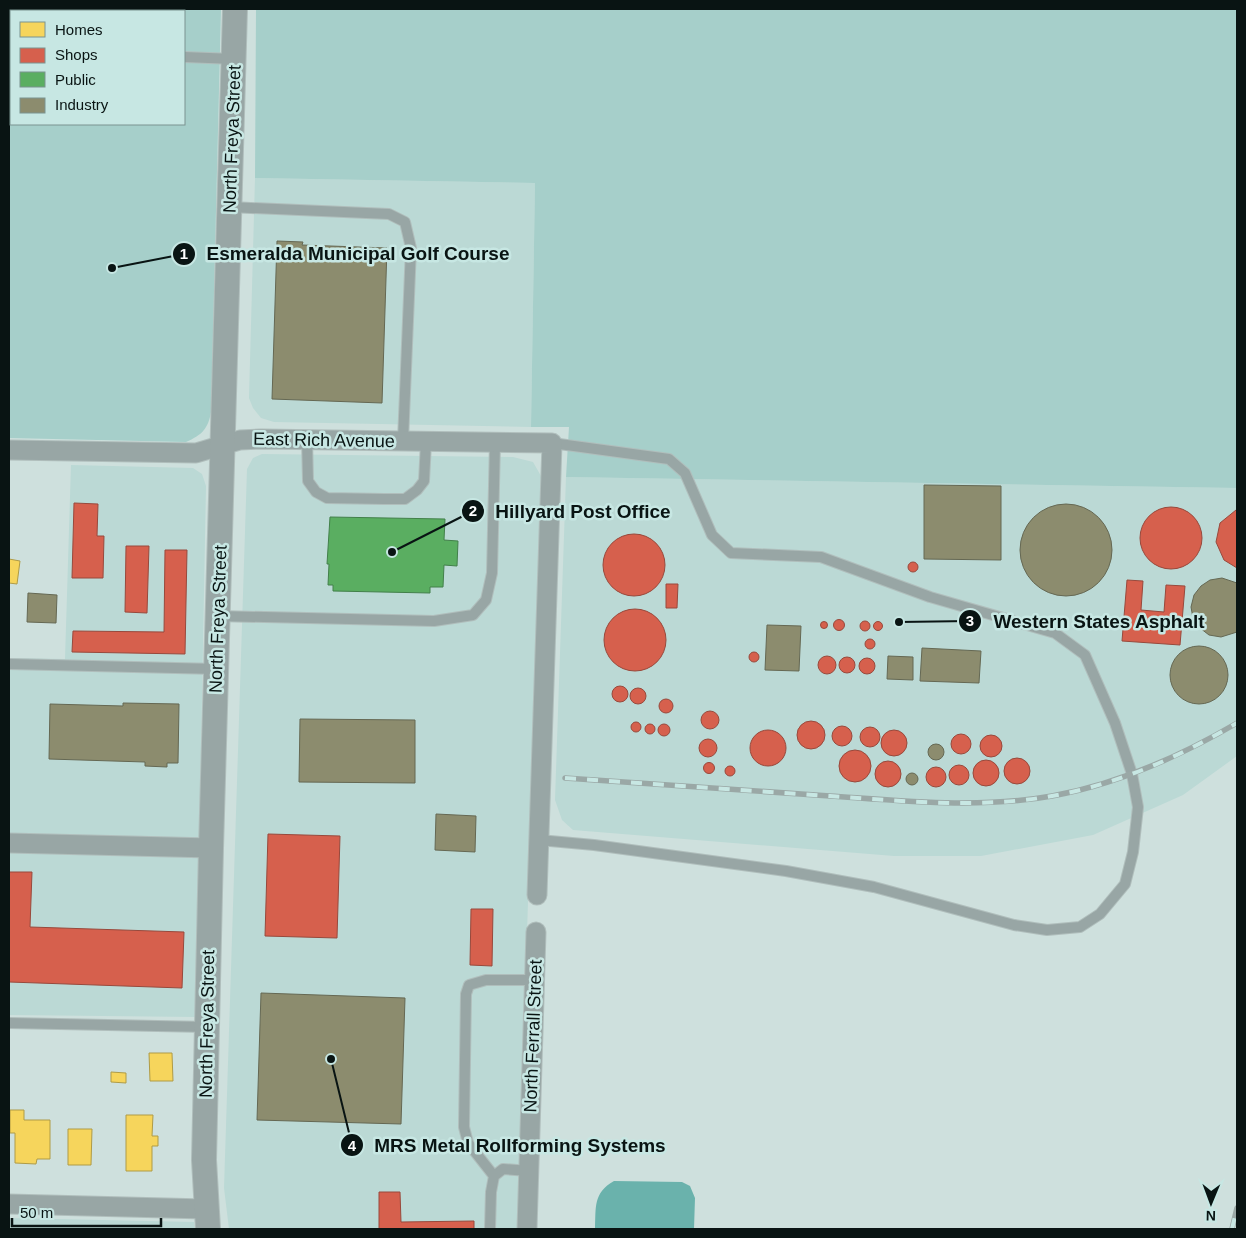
<svg xmlns="http://www.w3.org/2000/svg" width="1246" height="1238" viewBox="0 0 1246 1238" font-family="Helvetica,sans-serif">
<rect width="100%" height="100%" fill="#cee0dd"/>
<path fill="#bbd9d5" d="M 255,178 L 535,183 L 531,427 L 274,422 L 261,418 L 253,408 L 249,398 Z
M 262,454 L 513,457 L 533,462 L 541,476 L 518,1229 L 229,1229 L 224,1188 L 247,469 L 253,458 Z
M 71,465 L 193,468 L 202,474 L 206,486 L 196,1017 L 9,1015 L 9,658 L 65,659 Z
M 566,477 L 1237,488 L 1237,756 L 1183,795 L 1093,835 L 981,856 L 894,856 L 573,830 L 562,820 L 555,800 Z
M 9,1218 L 194,1222 L 195,1229 L 9,1229 Z"/>
<path fill="#a6cfca" fill-rule="evenodd" d="M 9,9 L 221,9 L 211,412 C 208,429 202,435 186,442 L 9,438 ZM 11,11 L 184,11 L 184,124 L 11,124 Z
M 256,9 L 1237,9 L 1237,488 L 566,477 L 569,427 L 531,427 L 535,183 L 255,178 Z"/>
<path fill="#6ab2ac" d="M 614,1181 L 682,1182 L 690,1186 L 695,1198 L 694,1229 L 595,1229 C 596,1207 593,1193 614,1181 Z"/>
<path fill="#f6d55c" stroke="#af9b46" d="M 9,559 L 20,561 L 17,584 L 9,583 Z
M 149,1053 L 172,1053 L 173,1081 L 150,1081 Z
M 111,1072 L 126,1073 L 126,1083 L 111,1082 Z
M 10,1110 L 24,1110 L 24,1120 L 50,1120 L 50,1159 L 37,1159 L 36,1164 L 15,1163 L 15,1133 L 10,1133 Z
M 126,1115 L 153,1115 L 152,1136 L 158,1136 L 158,1146 L 152,1146 L 152,1171 L 126,1171 Z
M 68,1129 L 92,1129 L 91,1165 L 68,1165 Z"/>
<path fill="#d6604d" stroke="#98493c" d="M 74,503 L 98,504 L 97,536 L 104,536 L 103,578 L 72,578 Z
M1140 538a31 31 0 1 1 62 0a31 31 0 1 1-62 0Z
M 1236,510 L 1237,510 L 1237,568 L 1224,560 L 1216,542 L 1220,523 Z
M603 565a31 31 0 1 1 62 0a31 31 0 1 1-62 0Z
M 126,546 L 149,546 L 147,613 L 125,612 Z
M 165,550 L 187,550 L 185,654 L 72,652 L 73,631 L 164,632 Z
M908 567a5 5 0 1 1 10 0a5 5 0 1 1-10 0Z
M 1127,580 L 1143,581 L 1141,610 L 1164,612 L 1166,585 L 1185,586 L 1180,645 L 1122,641 Z
M 666,584 L 678,584 L 677,608 L 666,608 Z
M604 640a31 31 0 1 1 62 0a31 31 0 1 1-62 0Z
M833.5 625a5.5 5.5 0 1 1 11 0a5.5 5.5 0 1 1-11 0Z
M860 626a5 5 0 1 1 10 0a5 5 0 1 1-10 0Z
M820.5 625a3.5 3.5 0 1 1 7 0a3.5 3.5 0 1 1-7 0Z
M873.5 626a4.5 4.5 0 1 1 9 0a4.5 4.5 0 1 1-9 0Z
M865 644a5 5 0 1 1 10 0a5 5 0 1 1-10 0Z
M749 657a5 5 0 1 1 10 0a5 5 0 1 1-10 0Z
M818 665a9 9 0 1 1 18 0a9 9 0 1 1-18 0Z
M839 665a8 8 0 1 1 16 0a8 8 0 1 1-16 0Z
M859 666a8 8 0 1 1 16 0a8 8 0 1 1-16 0Z
M612 694a8 8 0 1 1 16 0a8 8 0 1 1-16 0Z
M630 696a8 8 0 1 1 16 0a8 8 0 1 1-16 0Z
M659 706a7 7 0 1 1 14 0a7 7 0 1 1-14 0Z
M701 720a9 9 0 1 1 18 0a9 9 0 1 1-18 0Z
M797 735a14 14 0 1 1 28 0a14 14 0 1 1-28 0Z
M631 727a5 5 0 1 1 10 0a5 5 0 1 1-10 0Z
M658 730a6 6 0 1 1 12 0a6 6 0 1 1-12 0Z
M645 729a5 5 0 1 1 10 0a5 5 0 1 1-10 0Z
M832 736a10 10 0 1 1 20 0a10 10 0 1 1-20 0Z
M860 737a10 10 0 1 1 20 0a10 10 0 1 1-20 0Z
M881 743a13 13 0 1 1 26 0a13 13 0 1 1-26 0Z
M750 748a18 18 0 1 1 36 0a18 18 0 1 1-36 0Z
M951 744a10 10 0 1 1 20 0a10 10 0 1 1-20 0Z
M980 746a11 11 0 1 1 22 0a11 11 0 1 1-22 0Z
M699 748a9 9 0 1 1 18 0a9 9 0 1 1-18 0Z
M839 766a16 16 0 1 1 32 0a16 16 0 1 1-32 0Z
M1004 771a13 13 0 1 1 26 0a13 13 0 1 1-26 0Z
M973 773a13 13 0 1 1 26 0a13 13 0 1 1-26 0Z
M875 774a13 13 0 1 1 26 0a13 13 0 1 1-26 0Z
M703.5 768a5.5 5.5 0 1 1 11 0a5.5 5.5 0 1 1-11 0Z
M949 775a10 10 0 1 1 20 0a10 10 0 1 1-20 0Z
M725 771a5 5 0 1 1 10 0a5 5 0 1 1-10 0Z
M926 777a10 10 0 1 1 20 0a10 10 0 1 1-20 0Z
M 268,834 L 340,836 L 337,938 L 265,936 Z
M 9,872 L 32,872 L 30,927 L 184,932 L 182,988 L 9,982 Z
M 471,909 L 493,909 L 492,966 L 470,965 Z
M 379,1192 L 400,1192 L 401,1222 L 474,1221 L 474,1229 L 379,1229 Z"/>
<path fill="#5aae61" stroke="#42804a" d="M 330,517 L 445,519 L 444,540 L 458,541 L 457,566 L 444,565 L 443,587 L 430,587 L 430,593 L 333,591 L 333,585 L 328,585 L 329,564 L 327,564 Z"/>
<path fill="#8c8c6e" stroke="#656853" d="M 277,241 L 303,242 L 302,245 L 387,248 L 382,403 L 272,399 Z
M 924,485 L 1001,486 L 1001,560 L 924,559 Z
M1020 550a46 46 0 1 1 92 0a46 46 0 1 1-92 0Z
M 1222,578 L 1237,583 L 1237,632 L 1221,637 L 1209,635 L 1200,628 L 1193,618 L 1191,607 L 1194,595 L 1201,586 L 1210,580 Z
M 28,593 L 57,595 L 56,623 L 27,622 Z
M 767,625 L 801,626 L 799,671 L 765,670 Z
M1170 675a29 29 0 1 1 58 0a29 29 0 1 1-58 0Z
M 922,648 L 981,651 L 979,683 L 920,681 Z
M 888,656 L 913,657 L 913,680 L 887,679 Z
M 123,703 L 179,704 L 178,763 L 167,763 L 167,767 L 145,766 L 145,762 L 49,759 L 50,704 L 123,706 Z
M 300,719 L 415,720 L 415,783 L 299,782 Z
M928 752a8 8 0 1 1 16 0a8 8 0 1 1-16 0Z
M906 779a6 6 0 1 1 12 0a6 6 0 1 1-12 0Z
M 436,814 L 476,816 L 475,852 L 435,850 Z
M 261,993 L 405,998 L 401,1124 L 257,1120 Z"/>
<g fill="none" stroke-linecap="round" stroke-linejoin="round">
<defs>
<path id="service" d="M 24,9 L 30,11
M 184,57 L 234,59
M 230,207 L 389,214 L 405,222 L 411,248 L 403,441
M 307,439 L 308,481 L 316,492 L 327,498 L 384,499 L 405,499 L 417,490 L 424,481 L 426,442
M 218,616 L 434,621 L 473,615 L 486,600 L 492,573 L 495,442
M 9,664 L 217,669
M 539,840 L 594,845 L 786,871 L 874,887 L 1014,925 L 1047,930 L 1080,927 L 1100,914 L 1125,884 L 1133,852 L 1138,807 L 1132,774 L 1115,723 L 1085,655 L 1055,633 L 930,597 L 821,557 L 731,553 L 712,535 L 685,473 L 669,459 L 552,443
M 9,1023 L 207,1027
M 494,1176 L 468,1143 L 464,1127 L 466,994 L 469,985 L 486,980 L 535,980
M 490,1229 L 491,1192 L 494,1176 L 503,1169 L 529,1171"/>
<path id="minor" d="M 9,450 L 196,453 L 240,440 L 261,439 L 552,443 L 537,895
M 9,843 L 211,848
M 9,1204 L 205,1209
M 527,1229 L 536,932"/>
<path id="tertiary" d="M 208,1229 L 204,1160 L 211,848 L 235,9"/>
</defs>
<use href="#service" stroke="#b0bebc" stroke-width="12"/>
<use href="#minor" stroke="#b0bebc" stroke-width="21"/>
<use href="#tertiary" stroke="#b0bebc" stroke-width="26"/>
<use href="#service" stroke="#98a6a5" stroke-width="10"/>
<use href="#minor" stroke="#98a6a5" stroke-width="19"/>
<use href="#tertiary" stroke="#98a6a5" stroke-width="24"/>
<defs>
<path id="rail" d="M 565,778 C 654,784 742,790 830,796 C 903,801 979,809 1052,796 C 1119,784 1179,757 1237,723
M 1232,1229 L 1237,1208"/>
</defs>
<use href="#rail" stroke="#9aa8a6" stroke-width="5.5"/>
<use href="#rail" stroke="#c7e7e3" stroke-width="4" stroke-dasharray="11" stroke-linecap="butt"/>
</g>
<g text-anchor="middle" dominant-baseline="central" stroke-width="5" stroke-linejoin="round" paint-order="stroke">
<g font-size="18" fill="#091413" stroke="#c7e7e3">
<text transform="translate(232 139) rotate(-88)">North Freya Street</text>
<text transform="translate(324 440) rotate(1)">East Rich Avenue</text>
<text transform="translate(218 619) rotate(-88)">North Freya Street</text>
<text transform="translate(207 1024) rotate(-89)">North Freya Street</text>
<text transform="translate(533 1036) rotate(-88)">North Ferrall Street</text>
</g>
</g>
<path fill="none" stroke="#091413" stroke-width="2" d="M112 268L184 254M392 552L473 511M899 622L970 621M331 1059L352 1145"/>
<g fill="#091413" stroke="#c7e7e3" stroke-width="2">
<circle cx="112" cy="268" r="5"/>
<circle cx="392" cy="552" r="5"/>
<circle cx="899" cy="622" r="5"/>
<circle cx="331" cy="1059" r="5"/>
<circle cx="184" cy="254" r="12"/>
<circle cx="473" cy="511" r="12"/>
<circle cx="970" cy="621" r="12"/>
<circle cx="352" cy="1145" r="12"/>
</g>
<g font-size="15" text-anchor="middle" font-weight="bold" fill="#fff">
<text x="184" y="259">1</text>
<text x="473" y="516">2</text>
<text x="970" y="626">3</text>
<text x="352" y="1151">4</text>
</g>
<g font-size="19" text-anchor="middle" font-weight="bold" fill="#091413" stroke="#c7e7e3" stroke-width="5" stroke-linejoin="round" paint-order="stroke">
<text x="358" y="260">Esmeralda Municipal Golf Course</text>
<text x="583" y="518">Hillyard Post Office</text>
<text x="1099" y="628">Western States Asphalt</text>
<text x="520" y="1152">MRS Metal Rollforming Systems</text>
</g>
<rect width="1246" height="1238" fill="none" stroke="#091413" stroke-width="20"/>
<rect x="10" y="10" width="175" height="115" fill="#c7e7e3" stroke="#7b9390"/>
<rect x="20" y="22" width="25" height="15" fill="#f6d55c" stroke="#7b9390"/>
<text x="55" y="35" font-size="15" fill="#091413">Homes</text>
<rect x="20" y="48" width="25" height="15" fill="#d6604d" stroke="#7b9390"/>
<text x="55" y="60" font-size="15" fill="#091413">Shops</text>
<rect x="20" y="72" width="25" height="15" fill="#5aae61" stroke="#7b9390"/>
<text x="55" y="85" font-size="15" fill="#091413">Public</text>
<rect x="20" y="98" width="25" height="15" fill="#8c8c6e" stroke="#7b9390"/>
<text x="55" y="110" font-size="15" fill="#091413">Industry</text>
<g transform="translate(1211 1203) rotate(181)" stroke="#c7e7e3" stroke-width="4" paint-order="stroke">
<path d="M0-4L9 19L0 12L-9 19Z" fill="#091413"/>
<text y="-8" font-size="14" font-weight="bold" text-anchor="middle" fill="#091413">N</text>
</g>
<path d="M12 1218v8h149v-8" fill="none" stroke="#091413" stroke-width="2.5"/>
<text x="20" y="1218" font-size="15" fill="#091413" stroke="#c7e7e3" stroke-width="4" paint-order="stroke">50 m</text>
</svg>
